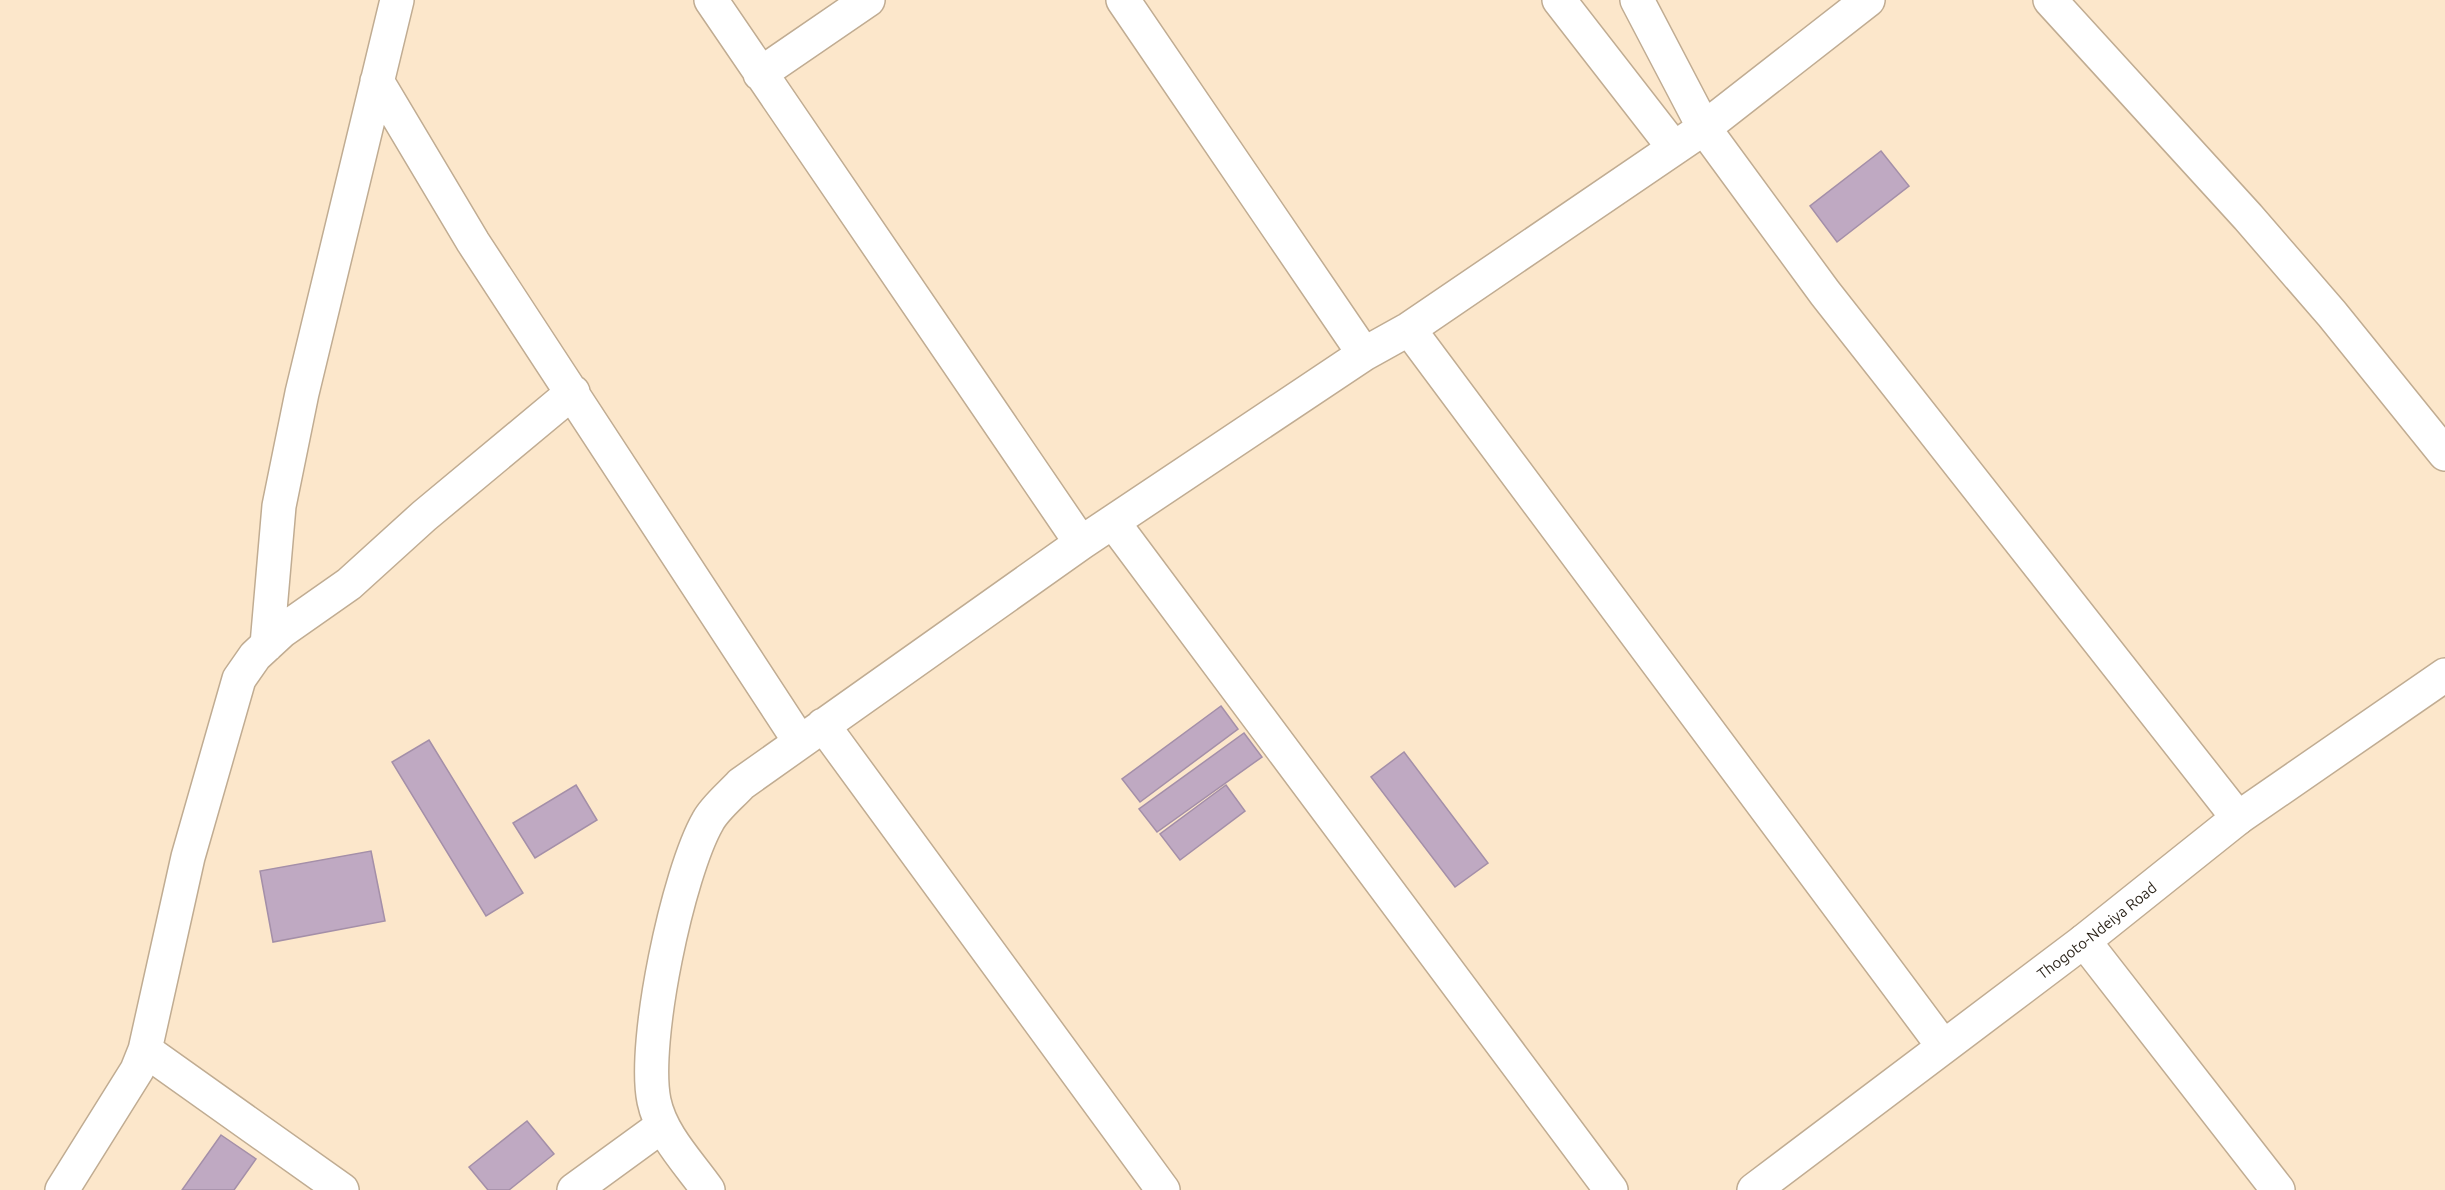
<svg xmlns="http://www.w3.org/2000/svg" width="2445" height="1190" viewBox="0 0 2445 1190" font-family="Ubuntu,sans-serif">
<rect width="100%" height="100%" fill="#fce7cb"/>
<path fill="#bfa9c2" stroke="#a48fa8" stroke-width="1.5" d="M 1881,151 L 1909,186 L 1837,242 L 1810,206 Z
M 1221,706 L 1238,729 L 1140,802 L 1122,779 Z
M 1244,733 L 1262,757 L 1157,832 L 1139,809 Z
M 429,740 L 523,893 L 486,916 L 392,762 Z
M 1404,752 L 1488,863 L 1455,887 L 1371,777 Z
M 576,785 L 597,820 L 535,858 L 513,823 Z
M 1226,785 L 1245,811 L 1180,860 L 1160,834 Z
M 371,851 L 385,921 L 273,942 L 260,871 Z
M 527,1121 L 554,1154 L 509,1190 L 488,1190 L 469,1167 Z
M 221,1135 L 256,1159 L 234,1190 L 182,1190 Z"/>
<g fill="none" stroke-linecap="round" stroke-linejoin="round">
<defs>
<path id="minor" d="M 711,0 L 1081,543
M 1123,0 L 1364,354
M 1559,0 L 1674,148
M 1637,0 L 1704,128 L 1825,293 L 2238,818
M 2050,0 L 2248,217 L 2332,314 L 2445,454
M 760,74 L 868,0
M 377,81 L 473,242 L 800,742
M 1409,329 L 1943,1046
M 1113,522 L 1611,1190
M 267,645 L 279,506 L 302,393 L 397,0
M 823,725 L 1163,1190
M 2084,941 L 2278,1190
M 145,1050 L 342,1190
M 62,1190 L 137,1070 L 145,1050 L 188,857 L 239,679 L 255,656 L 282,631 L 349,584 L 424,516 L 573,392
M 574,1190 L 662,1126
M 708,1190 C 689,1163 661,1135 654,1101 C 642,1043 678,873 708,821 C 715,808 730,796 741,784 L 1081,543 L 1364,354 L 1409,329 L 1704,128 L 1868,0"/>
<g id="secondary">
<path id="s1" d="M 1754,1190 L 2084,941 L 2238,818 L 2445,675"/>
</g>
</defs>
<use href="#minor" stroke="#c0ac92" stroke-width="36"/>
<use href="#secondary" stroke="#c0ac92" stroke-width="36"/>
<use href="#minor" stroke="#fff" stroke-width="33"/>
<use href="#secondary" stroke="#fff" stroke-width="33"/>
</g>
<g text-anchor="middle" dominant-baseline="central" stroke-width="5" stroke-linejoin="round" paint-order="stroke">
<g font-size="15" fill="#271f15" stroke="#fff6eb">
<text stroke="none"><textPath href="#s1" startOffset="430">Thogoto-Ndeiya Road</textPath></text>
</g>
</g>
</svg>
